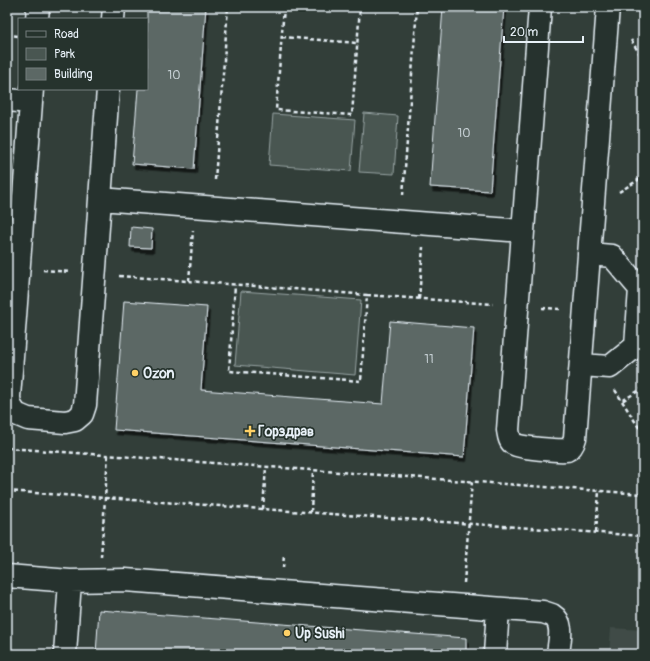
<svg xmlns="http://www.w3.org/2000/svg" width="650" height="661" viewBox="0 0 650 661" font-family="Pangolin,sans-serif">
<defs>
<filter id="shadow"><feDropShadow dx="2.5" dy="4.5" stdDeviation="0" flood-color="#0009"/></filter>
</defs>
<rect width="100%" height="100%" fill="#323e39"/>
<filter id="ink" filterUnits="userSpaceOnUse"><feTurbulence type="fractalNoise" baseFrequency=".025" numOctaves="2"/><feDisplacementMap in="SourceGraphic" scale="8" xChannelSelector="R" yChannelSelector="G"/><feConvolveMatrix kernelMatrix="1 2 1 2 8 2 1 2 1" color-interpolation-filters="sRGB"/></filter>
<g filter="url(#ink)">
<path fill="#3f4b46" d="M 611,628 L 643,630 L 643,654 L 609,654 Z"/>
<path fill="#495651" stroke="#98a4a4" d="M 364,113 L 398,116 L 394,174 L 359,172 Z
M 273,114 L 355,120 L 351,171 L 269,165 Z
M 241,291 L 361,300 L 355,375 L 235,365 Z"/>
<path fill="#5c6865" stroke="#e8f1f8" filter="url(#shadow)" d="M 147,7 L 206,7 L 194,169 L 132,164 L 138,89 L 147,89 Z
M 443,7 L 504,7 L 490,191 L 430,187 Z
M 131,227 L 152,229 L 151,248 L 130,247 Z
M 124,301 L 207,307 L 201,390 L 383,404 L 390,321 L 474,328 L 464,457 L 114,430 Z
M 99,610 L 466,638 L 466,654 L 96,654 Z"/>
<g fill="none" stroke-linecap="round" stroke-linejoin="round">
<defs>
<path id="minor" d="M 540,7 L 508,430 C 509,435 509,441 514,444 C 518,448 561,451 567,450 C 572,448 574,442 575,438 L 608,7
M 37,19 L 38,7
M 113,19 L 114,7
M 32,89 L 9,397 L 10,405 L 16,414 L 28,419 L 65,422 L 75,420 L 82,414 L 85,405 L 108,89
M 7,100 L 31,102
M 100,199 L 523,231
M 581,365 L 610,367 L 636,346 L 640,289 L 612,256 L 589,254
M 7,576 L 70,581 L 125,580 L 543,612 C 546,613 549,614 552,615 C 565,623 559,642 558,654
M 65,654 L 70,581
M 495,654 L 498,609"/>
</defs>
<use href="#minor" stroke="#e8f1f8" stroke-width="25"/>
<path stroke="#e8f1f8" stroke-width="2.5" stroke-dasharray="4 3" stroke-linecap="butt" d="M 284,7 L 276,110 L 352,115 L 360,7
M 7,35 L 19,36
M 282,37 L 357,43
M 631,40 L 643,59
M 215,180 L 228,7
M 619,192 L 643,177
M 403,195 L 417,7
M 43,270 L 70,272
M 119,276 C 201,282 284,288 367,295 L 361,381 L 229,371 L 235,285
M 189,281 L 193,230
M 367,295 L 493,304
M 419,299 L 423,247
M 542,308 L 561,309
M 615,390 L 622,401 L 643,388
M 622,401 L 643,434
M 7,448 L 643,494
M 7,491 L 643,536
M 263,509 L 266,467
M 311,512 L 313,470
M 596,532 L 599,491
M 101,557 L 108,455
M 283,568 L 284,555
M 464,583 L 472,481"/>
<use href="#minor" stroke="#26332d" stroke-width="22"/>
</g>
</g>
<g fill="#ffd166" stroke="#26332d" stroke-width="1.5">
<circle cx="135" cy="373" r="4"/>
<path d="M248 425h4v4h4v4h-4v4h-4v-4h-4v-4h4z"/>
<circle cx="287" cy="633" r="4"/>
</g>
<g text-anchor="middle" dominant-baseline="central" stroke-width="3.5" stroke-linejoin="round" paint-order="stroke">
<g font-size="12" fill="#c5cfd3">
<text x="174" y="75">10</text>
<text x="464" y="133">10</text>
<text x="429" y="359">11</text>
</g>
<g font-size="14" font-weight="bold" fill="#e8f1f8" stroke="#26332d" text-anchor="start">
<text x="143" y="373">Ozon</text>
<text x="258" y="431">Горздрав</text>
<text x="295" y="633">Up Sushi</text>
</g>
</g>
<rect width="650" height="661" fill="none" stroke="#26332d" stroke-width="24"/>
<rect x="12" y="12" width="626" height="637" fill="none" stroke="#e8f1f8" stroke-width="1.5" filter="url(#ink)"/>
<rect x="18" y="18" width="130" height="72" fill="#26332d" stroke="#747f7e"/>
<rect x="26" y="31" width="20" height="6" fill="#26332d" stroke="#747f7e"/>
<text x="54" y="38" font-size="12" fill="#e8f1f8">Road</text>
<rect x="26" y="48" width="20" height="12" fill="#495651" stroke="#747f7e"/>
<text x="54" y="58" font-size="12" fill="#e8f1f8">Park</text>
<rect x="26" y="68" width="20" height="12" fill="#5c6865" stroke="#747f7e"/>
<text x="54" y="78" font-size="12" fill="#e8f1f8">Building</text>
<path d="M504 36v6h79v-6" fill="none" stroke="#e8f1f8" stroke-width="2"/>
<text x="510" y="36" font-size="12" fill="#e8f1f8" stroke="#26332d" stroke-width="3" paint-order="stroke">20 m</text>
</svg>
